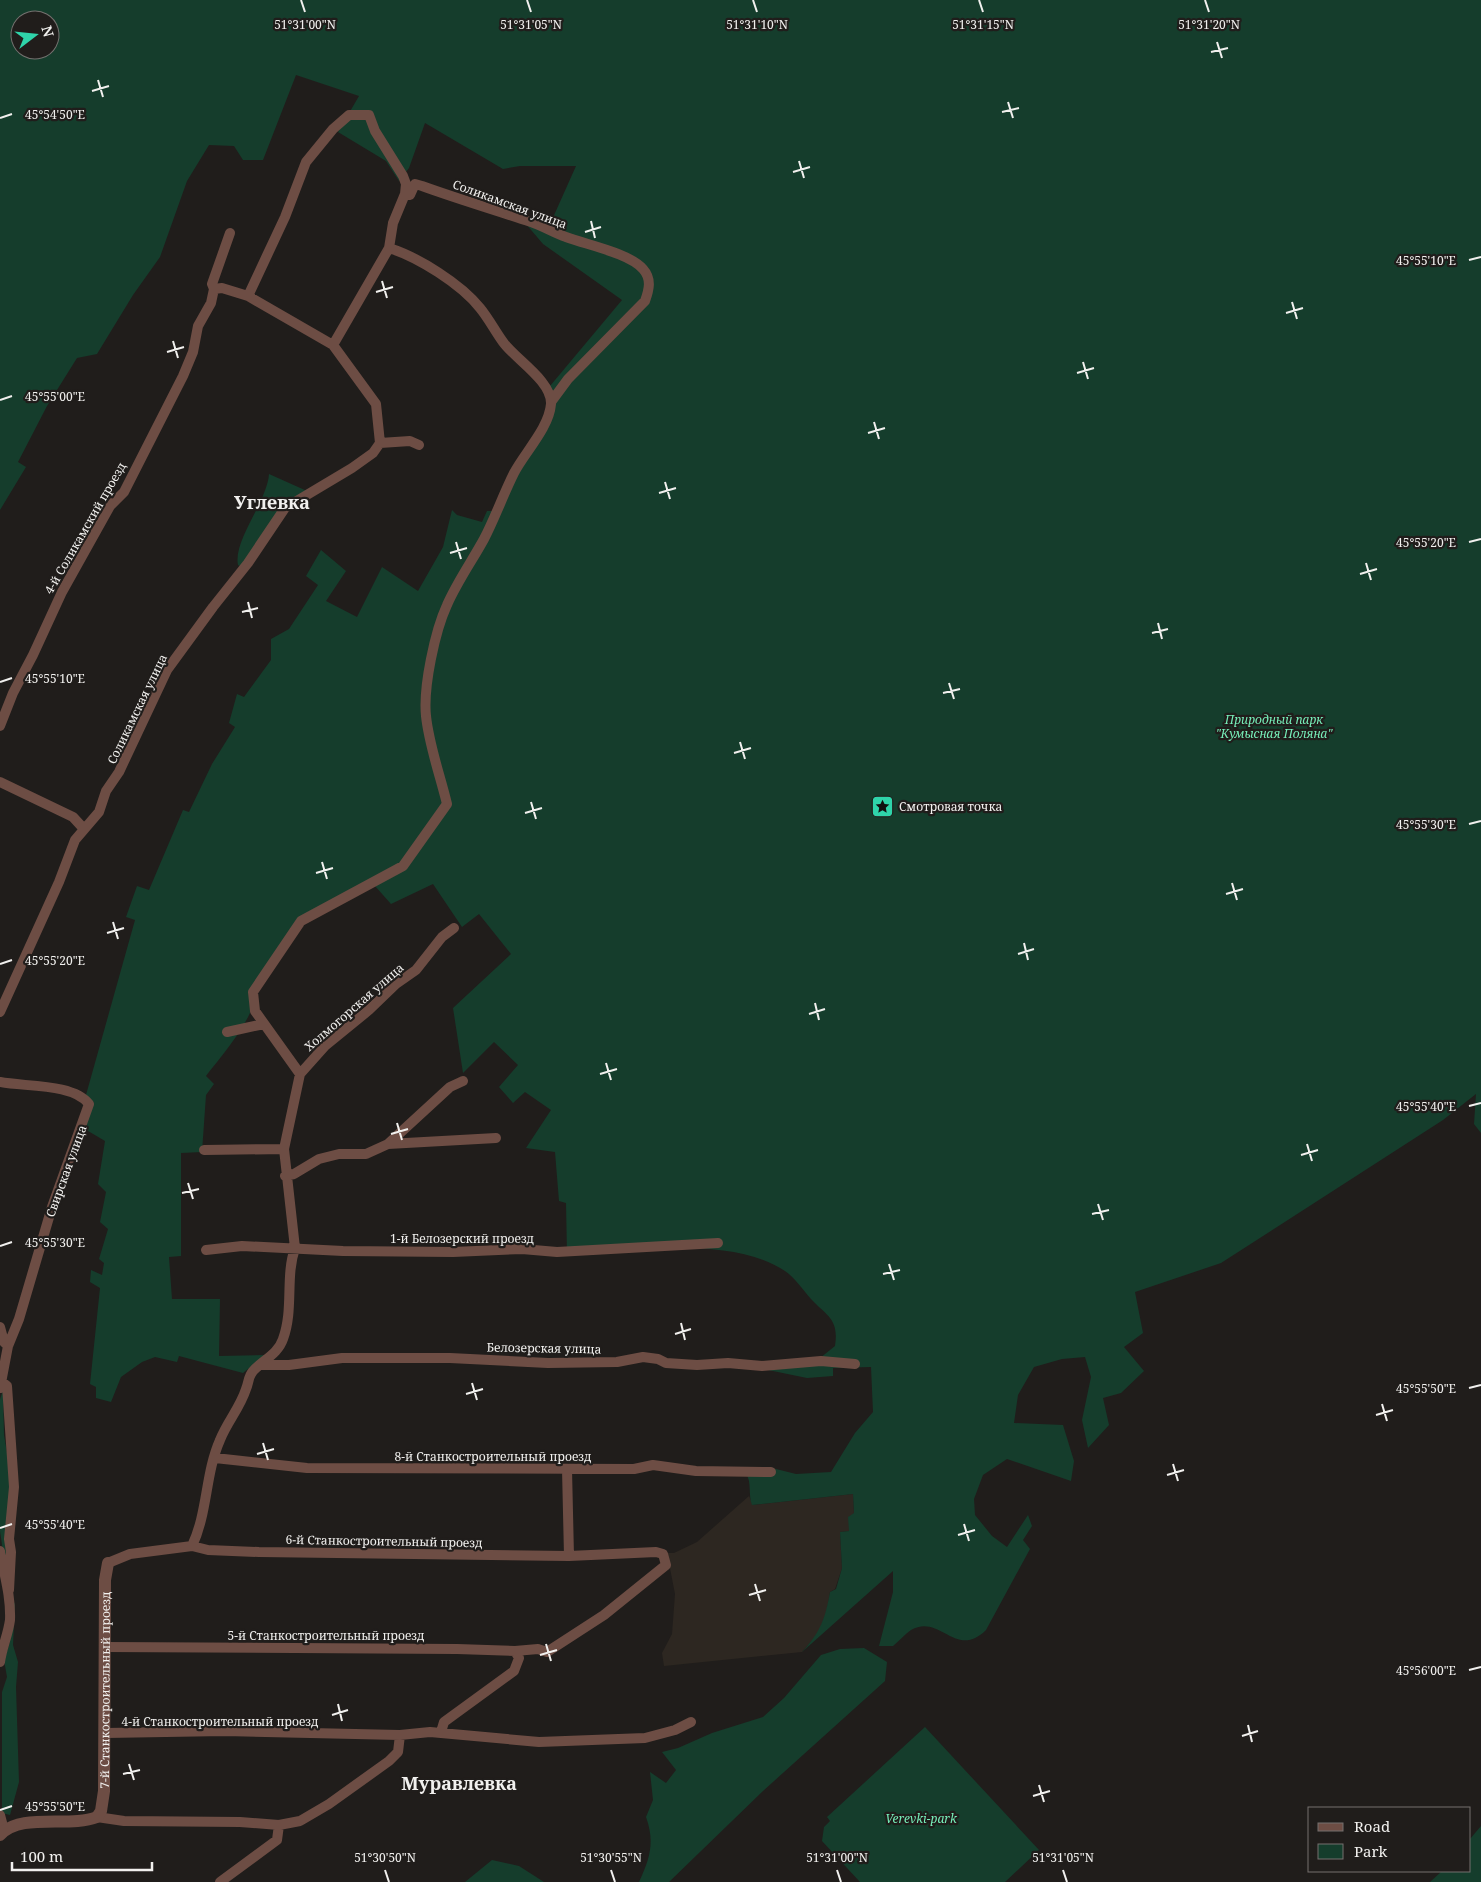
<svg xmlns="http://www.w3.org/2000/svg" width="1481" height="1882" viewBox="0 0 1481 1882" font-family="'Noto Serif',serif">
<rect width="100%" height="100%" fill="#201d1b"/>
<path fill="#2d2721" d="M 853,1494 L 854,1513 L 849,1531 L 840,1532 L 842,1568 L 835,1589 L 830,1592 L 826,1616 L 818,1634 L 802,1652 L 664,1666 L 662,1653 L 672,1634 L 675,1594 L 667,1553 L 674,1553 L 697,1542 L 749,1496 L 753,1505 Z"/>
<path fill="#153d2c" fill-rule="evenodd" d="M 0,0 L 1481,0 L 1481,1133 L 1474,1124 L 1476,1094 L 1443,1120 L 1221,1263 L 1135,1292 L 1143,1333 L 1124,1347 L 1144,1371 L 1121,1393 L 1103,1398 L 1109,1425 L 1088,1448 L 1082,1420 L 1091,1377 L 1085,1357 L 1062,1359 L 1034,1367 L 1018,1395 L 1014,1423 L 1063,1425 L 1074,1461 L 1071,1481 L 1007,1459 L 983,1475 L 974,1499 L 975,1515 L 992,1536 L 1007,1547 L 1028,1515 L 1032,1526 L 1023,1540 L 1030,1549 L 986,1630 C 956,1660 940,1613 911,1630 C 905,1634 899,1641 893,1646 L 879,1646 L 893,1592 L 893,1571 L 802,1652 C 821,1631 825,1619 830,1592 L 836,1589 L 842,1568 L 840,1532 L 849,1531 L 848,1517 L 854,1513 L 853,1494 L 752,1505 C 748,1495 752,1482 746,1474 L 772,1468 L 796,1474 L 831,1472 L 855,1433 L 873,1412 L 871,1367 L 833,1368 L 833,1376 L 807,1378 L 768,1370 L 820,1358 L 835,1346 C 839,1319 828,1317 811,1299 C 803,1290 795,1278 785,1271 C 731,1235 629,1251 567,1254 L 566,1203 L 559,1201 L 555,1152 L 526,1148 L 551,1110 L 525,1092 L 513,1103 L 499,1087 L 518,1065 L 494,1042 L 463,1073 L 453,1008 L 511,954 L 479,914 L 462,927 L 433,884 L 391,904 L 375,886 L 304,924 L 255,993 C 257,1015 220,1058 206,1076 L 214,1084 L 206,1095 L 202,1152 L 181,1153 L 181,1256 L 169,1257 L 172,1299 L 220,1299 L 219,1356 L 265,1355 L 243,1373 L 179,1356 L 177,1362 L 155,1357 L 142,1362 L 121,1377 L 111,1402 L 96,1398 L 96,1387 L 90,1384 L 100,1288 L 90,1282 L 91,1270 L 102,1275 L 104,1263 L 99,1259 L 108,1229 L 100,1222 L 106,1192 L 98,1184 L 105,1141 L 83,1128 L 94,1103 L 86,1095 L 135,920 L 126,917 L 137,886 L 149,890 L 183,810 L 189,812 L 212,764 L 235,727 L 229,723 L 237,694 L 244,697 L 271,660 L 271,639 L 289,629 L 318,585 L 306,576 L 321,550 L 346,571 L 326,601 L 357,617 L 382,567 L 418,591 L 443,547 L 452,510 L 457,515 L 482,522 L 487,511 L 495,511 L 544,418 L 550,386 L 622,300 L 543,244 L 526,224 L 534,213 L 551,222 L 576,166 L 520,166 L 503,169 L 425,123 L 409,168 L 399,181 L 386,161 L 338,132 L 359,96 L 296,75 L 263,160 L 243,160 L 234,146 L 209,145 L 187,181 L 160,257 L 133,295 L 97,354 L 77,358 L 47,406 L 18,462 L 26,467 L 0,510 ZM 20,20 L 50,20 L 50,50 L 20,50 Z
M 269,474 L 307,491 L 283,506 L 242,567 L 238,565 C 233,540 267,502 269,474 Z
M 3,1390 L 4,1435 L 10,1470 L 7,1580 L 0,1531 L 0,1399 Z
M 11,1597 L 15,1604 L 13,1645 L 18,1662 L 16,1687 L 19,1782 L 10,1815 L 2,1813 L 2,1692 L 7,1677 L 4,1660 L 10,1642 Z
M 864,1648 L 887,1662 L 885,1681 L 763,1791 L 669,1882 L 639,1882 C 650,1858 655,1842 646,1817 L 653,1800 L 650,1772 L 666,1783 L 676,1770 L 662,1752 L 678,1748 L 712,1733 L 763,1717 L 784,1698 L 821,1655 L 840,1649 Z
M 925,1727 L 1039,1850 L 1005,1882 L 860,1882 L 822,1841 L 824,1827 L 830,1821 L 827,1817 Z
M 1481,1826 L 1481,1882 L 1430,1882 L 1442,1871 L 1470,1871 L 1470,1839 Z
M 492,1860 L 519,1866 L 544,1882 L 465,1882 Z"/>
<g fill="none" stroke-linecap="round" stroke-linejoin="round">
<path stroke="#6d4d44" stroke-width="10" d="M 405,194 L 410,195 L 415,184 L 422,186 C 458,199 495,210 531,222 C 543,226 554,233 566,237 C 587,245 629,253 643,269 C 652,279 649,290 645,301 L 568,379 L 551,402
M 248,296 L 285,217 L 306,162 L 333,129 L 349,115 L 369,115 L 375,131 L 403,176 L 406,184 L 405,194 L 393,223 L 389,248 L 333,345
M 380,443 L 410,441 L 419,445
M 0,726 L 13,693 L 33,655 L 62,592 L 110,506 L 124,492 L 183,376 L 193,352 L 198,326 L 211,303 L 214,289 L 212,284 L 230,233
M 0,782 L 73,817 L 84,829
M 0,1012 L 59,882 L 75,840 L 99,812 L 106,791 L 119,772 L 167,670 L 213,607 L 248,563 L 285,508 L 352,468 L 373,453 L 380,443 L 376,404 L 333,345 L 248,296 L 222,288 L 214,289
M 227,1032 L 264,1024
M 300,1074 L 255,1011 L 253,992 L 301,921 L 403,866 L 447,804 C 440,775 429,745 426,716 C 423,687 435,631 447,605 C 457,582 472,561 484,539 C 495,518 503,495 514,473 C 525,452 549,428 551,404 C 552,381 515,359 503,342 C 495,331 489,319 480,308 C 461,284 418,257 389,248
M 0,1082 C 24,1087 73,1083 89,1104 L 52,1207 L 19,1319 L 8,1346 L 0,1388
M 388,1144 L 496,1138
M 204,1150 L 284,1149
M 285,1176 L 294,1174 L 319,1159 L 339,1154 L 366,1154 L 388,1144 L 450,1087 L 463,1081
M 206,1250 L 242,1246 L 343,1251 L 453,1252 L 522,1249 L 557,1252 L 718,1243
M 0,1327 L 4,1342 L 8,1346
M 261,1365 L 289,1365 L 342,1358 L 450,1358 L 548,1363 L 617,1362 L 643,1357 L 658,1359 L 666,1363 L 697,1365 L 728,1363 L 762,1366 L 821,1361 L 855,1364
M 2,1382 L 7,1386 L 14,1487 L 9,1539 L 11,1552 L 9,1590
M 215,1458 L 307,1468 L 634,1469 L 653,1465 L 696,1471 L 771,1472
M 567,1469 L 569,1556
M 192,1546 C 208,1512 205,1474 220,1440 C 227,1422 240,1408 246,1389 C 249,1382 248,1377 253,1371 C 263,1360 278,1354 283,1339 C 294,1309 285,1277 295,1248 L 284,1149 L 300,1074 L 325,1046 L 369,1010 L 396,984 L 416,970 L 442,937 L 454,928
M 0,1551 C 4,1574 11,1596 10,1620 C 8,1635 2,1647 0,1662
M 105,1647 L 457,1649 L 515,1651 L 538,1649 L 547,1652 L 604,1615 L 666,1565 L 663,1554 L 656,1552 L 569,1556 L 259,1552 L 208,1550 L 192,1546 L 130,1554 L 108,1563
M 441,1732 L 444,1722 L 514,1671 L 519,1658 L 515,1651
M 106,1733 L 225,1731 L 400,1735 L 430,1732 L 539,1742 L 645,1738 L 675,1730 L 691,1722
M 0,1815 L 4,1830
M 97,1817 L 124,1821 L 240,1822 L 279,1825
M 220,1882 L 277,1840 L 279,1825 L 300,1821 L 329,1804 L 389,1761 L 398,1752 L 400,1735"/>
<path stroke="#6d4d44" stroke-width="12" id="s1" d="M 0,1835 C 21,1812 69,1828 97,1817 L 101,1811 L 104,1791 L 105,1580 L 108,1563"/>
</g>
<path fill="none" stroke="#f1f0ee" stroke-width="2" d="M 301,0 L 305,12M 527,0 L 531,12M 753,0 L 757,12M 979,0 L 983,12M 1205,0 L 1209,12M 1217,42 L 1222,58M 1211,52 L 1228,48M 98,80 L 103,97M 92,91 L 109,86M 1008,102 L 1013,118M 1002,112 L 1019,108M 0,118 L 12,114M 799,161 L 804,178M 793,172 L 810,167M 591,221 L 595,238M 585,232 L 601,227M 1469,260 L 1481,257M 382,281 L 387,298M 376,292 L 393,287M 1292,302 L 1297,319M 1286,313 L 1303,308M 173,341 L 178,358M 167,352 L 184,347M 1083,362 L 1088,379M 1077,373 L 1094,368M 0,400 L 12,396M 874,422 L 879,439M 868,433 L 885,428M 665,482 L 670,499M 659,493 L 676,488M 456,542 L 461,559M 1469,542 L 1481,539M 450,553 L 467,548M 1366,563 L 1371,580M 1360,574 L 1377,569M 248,602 L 252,618M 242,612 L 258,608M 1158,623 L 1162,639M 1152,633 L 1168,629M 0,682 L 12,678M 949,683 L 954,699M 943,693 L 960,689M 740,742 L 745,759M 734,753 L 751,748M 531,802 L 536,819M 525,813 L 542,808M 1469,824 L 1481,821M 322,862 L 327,879M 316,873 L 333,868M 1232,883 L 1237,900M 1226,894 L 1243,889M 113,922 L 118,939M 107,933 L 124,928M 1024,943 L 1028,960M 1018,954 L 1034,949M 0,964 L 12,960M 815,1003 L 819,1020M 809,1014 L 825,1009M 606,1063 L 611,1080M 600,1074 L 617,1069M 1469,1106 L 1481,1103M 397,1123 L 402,1140M 391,1134 L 408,1129M 1307,1144 L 1312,1161M 1301,1155 L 1318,1150M 188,1183 L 193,1199M 182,1193 L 199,1189M 1098,1204 L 1103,1220M 1092,1214 L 1109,1210M 0,1246 L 12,1242M 889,1264 L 894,1280M 883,1274 L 900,1270M 681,1323 L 685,1340M 675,1334 L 691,1329M 472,1383 L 477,1400M 1469,1388 L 1481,1385M 466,1394 L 483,1389M 1382,1404 L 1387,1421M 1376,1415 L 1393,1410M 263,1443 L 268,1460M 257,1454 L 274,1449M 1173,1464 L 1178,1481M 1167,1475 L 1184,1470M 964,1524 L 969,1541M 0,1528 L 12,1524M 958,1535 L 975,1530M 755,1584 L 760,1601M 749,1595 L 766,1590M 546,1644 L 551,1661M 540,1655 L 557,1650M 1469,1670 L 1481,1667M 338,1704 L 342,1721M 332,1715 L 348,1710M 1248,1725 L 1252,1742M 1242,1736 L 1258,1731M 129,1764 L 134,1780M 123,1774 L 140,1770M 1039,1785 L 1044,1802M 1033,1796 L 1050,1791M 0,1810 L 12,1806M 385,1870 L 389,1882M 611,1870 L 615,1882M 837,1870 L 841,1882M 1063,1870 L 1067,1882"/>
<defs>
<symbol id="sight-square" viewBox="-11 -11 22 22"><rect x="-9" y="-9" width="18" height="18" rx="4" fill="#2fd4aa" stroke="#201d1b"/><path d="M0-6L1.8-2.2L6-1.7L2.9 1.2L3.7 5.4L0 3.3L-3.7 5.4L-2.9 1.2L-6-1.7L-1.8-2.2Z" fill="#111"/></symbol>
</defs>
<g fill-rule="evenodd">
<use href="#sight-square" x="870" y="794" width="25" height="25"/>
</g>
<g text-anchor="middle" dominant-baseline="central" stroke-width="4.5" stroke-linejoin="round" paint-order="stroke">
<g font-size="12" fill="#f1f0ee" stroke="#201d1b">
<text transform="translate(510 204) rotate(20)">Соликамская улица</text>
<text transform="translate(85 528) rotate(-60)">4-й Соликамский проезд</text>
<text transform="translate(137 709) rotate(-64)">Соликамская улица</text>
<text transform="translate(354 1007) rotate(-41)">Холмогорская улица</text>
<text transform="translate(66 1171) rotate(-70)">Свирская улица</text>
<text x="462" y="1238">1-й Белозерский проезд</text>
<text transform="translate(544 1348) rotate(1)">Белозерская улица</text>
<text x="493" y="1456">8-й Станкостроительный проезд</text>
<text transform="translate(384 1541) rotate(1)">6-й Станкостроительный проезд</text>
<text x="326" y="1635">5-й Станкостроительный проезд</text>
<text stroke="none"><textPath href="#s1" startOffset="229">7-й Станкостроительный проезд</textPath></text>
<text x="220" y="1721">4-й Станкостроительный проезд</text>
</g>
<g font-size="12" font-style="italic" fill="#77efba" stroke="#201d1b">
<text x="1274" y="719">Природный парк<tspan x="1274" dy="14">"Кумысная Поляна"</tspan></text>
<text x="921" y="1818">Verevki-park</text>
</g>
<g font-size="12" fill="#f1f0ee" stroke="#201d1b" text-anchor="start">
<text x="899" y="806">Смотровая точка</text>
</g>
<g font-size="18" font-weight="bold" fill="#f1f0ee" stroke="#201d1b">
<text x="272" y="502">Углевка</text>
<text x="459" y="1783">Муравлевка</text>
</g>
</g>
<g font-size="12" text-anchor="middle" fill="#f1f0ee" stroke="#201d1b" stroke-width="4.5" stroke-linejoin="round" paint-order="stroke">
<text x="305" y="29">51°31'00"N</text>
<text x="531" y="29">51°31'05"N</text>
<text x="757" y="29">51°31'10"N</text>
<text x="983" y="29">51°31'15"N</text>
<text x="1209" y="29">51°31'20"N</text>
<text x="55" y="119">45°54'50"E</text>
<text x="1426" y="265">45°55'10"E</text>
<text x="55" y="401">45°55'00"E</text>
<text x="1426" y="547">45°55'20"E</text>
<text x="55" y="683">45°55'10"E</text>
<text x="1426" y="829">45°55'30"E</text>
<text x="55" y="965">45°55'20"E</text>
<text x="1426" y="1111">45°55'40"E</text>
<text x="55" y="1247">45°55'30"E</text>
<text x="1426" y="1393">45°55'50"E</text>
<text x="55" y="1529">45°55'40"E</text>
<text x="1426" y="1675">45°56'00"E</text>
<text x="55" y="1811">45°55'50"E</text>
<text x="385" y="1862">51°30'50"N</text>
<text x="611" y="1862">51°30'55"N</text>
<text x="837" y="1862">51°31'00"N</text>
<text x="1063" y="1862">51°31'05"N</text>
</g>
<rect x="1308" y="1807" width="162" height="65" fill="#201d1b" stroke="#74716f"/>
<rect x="1318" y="1823" width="25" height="8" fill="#6d4d44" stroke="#74716f"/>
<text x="1354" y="1832" font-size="15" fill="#f1f0ee">Road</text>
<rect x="1318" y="1844" width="25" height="15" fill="#153d2c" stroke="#74716f"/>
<text x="1354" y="1857" font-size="15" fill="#f1f0ee">Park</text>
<g transform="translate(35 35) rotate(74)"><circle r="24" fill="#201d1b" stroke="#74716f"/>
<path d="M0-4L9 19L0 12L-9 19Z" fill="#2fd4aa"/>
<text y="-8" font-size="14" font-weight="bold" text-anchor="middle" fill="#f1f0ee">N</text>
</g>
<path d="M12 1862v8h140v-8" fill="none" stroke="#f1f0ee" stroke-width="2.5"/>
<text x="20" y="1862" font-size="15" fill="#f1f0ee" stroke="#201d1b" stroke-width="4" paint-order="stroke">100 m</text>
</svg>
